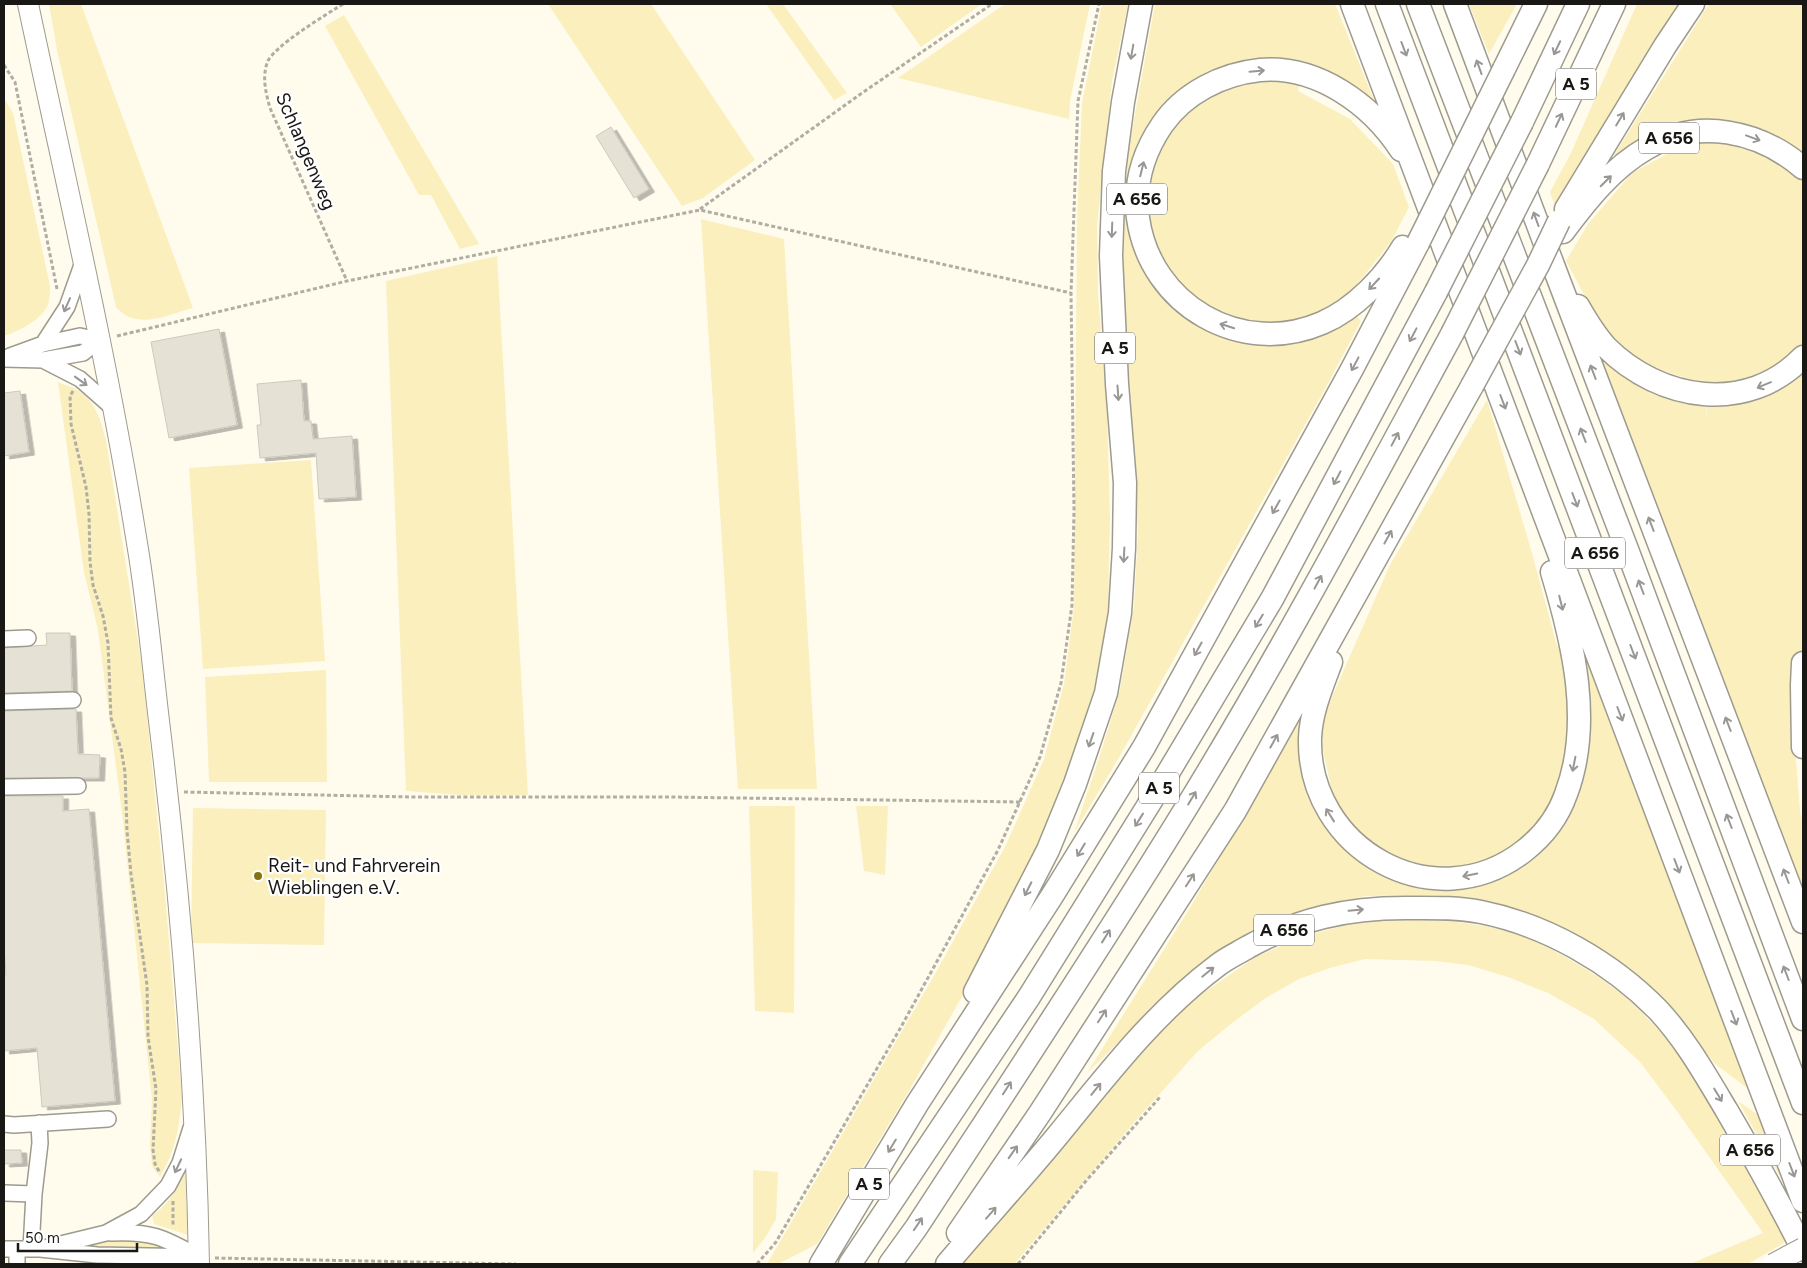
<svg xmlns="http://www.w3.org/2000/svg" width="1807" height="1268" viewBox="0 0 1807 1268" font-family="Figtree,sans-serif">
<defs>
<filter id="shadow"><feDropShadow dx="5.5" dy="3" stdDeviation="0" flood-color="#0004"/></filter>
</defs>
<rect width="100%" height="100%" fill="#fffcee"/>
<path fill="#faefbd" d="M 49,4 L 81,4 L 193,308 C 167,315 136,331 116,307 L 57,50 Z
M 548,4 L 651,4 L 755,160 L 703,198 L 682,206 Z
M 766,4 L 783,4 L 847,93 L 834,100 Z
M 890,4 L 982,4 L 921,47 Z
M 1005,4 L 1090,4 L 1070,101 L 1069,119 L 898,78 Z
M 1102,4 L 1128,4 L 1112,81 L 1097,225 L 1098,292 L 1107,412 L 1110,517 L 1108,610 L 1093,696 L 1066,785 L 1034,857 L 983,959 L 910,1089 L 817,1244 L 778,1264 L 767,1264 L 935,974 L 1005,847 L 1044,759 L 1064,684 L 1074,607 L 1077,219 L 1082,103 Z
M 1155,4 L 1335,4 L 1378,110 L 1302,65 L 1298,91 L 1350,119 L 1393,164 L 1409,207 L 1391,242 L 1358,283 L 1333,327 L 1356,315 L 1361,321 L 1325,389 L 1117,761 L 1074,833 L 1102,749 L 1120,690 L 1134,606 L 1138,533 L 1127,381 L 1122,218 L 1129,147 Z
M 1469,4 L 1517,4 L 1489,54 Z
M 1637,4 L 1683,4 L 1557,211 L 1550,192 L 1571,153 Z
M 1709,4 L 1803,4 L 1803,690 L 1791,696 L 1800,811 L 1803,825 L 1803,891 L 1599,353 L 1652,394 L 1706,407 L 1707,423 L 1706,385 L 1644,364 L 1601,326 L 1566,261 L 1588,224 L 1632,173 L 1676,149 L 1686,124 L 1617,157 L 1614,155 Z
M 344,15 L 479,244 L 460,249 L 431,195 L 419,195 L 325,26 Z
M 4,98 L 13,113 L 50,286 C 50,292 50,301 47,307 C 39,321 19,331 4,336 Z
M 701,219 L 784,239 L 817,789 L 738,789 Z
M 497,256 L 528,795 L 461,795 L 406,791 L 386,281 Z
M 58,382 C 64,385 73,387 79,391 C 96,403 101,421 106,440 L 142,666 L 165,894 L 182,1097 C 179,1129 176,1149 160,1177 L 152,1166 L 150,1143 L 152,1100 L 122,812 L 98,630 L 84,572 Z
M 1487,400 L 1532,553 L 1557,646 L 1582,645 L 1609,722 L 1751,1091 L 1714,1063 L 1682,1023 L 1640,980 L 1584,939 L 1540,918 L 1495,904 L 1461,897 L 1429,895 L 1365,896 L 1307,911 L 1210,958 L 1162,997 L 1129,1032 L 1087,1073 L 1191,906 L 1301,719 L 1303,776 L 1311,805 L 1331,787 L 1322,745 L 1324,715 L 1390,565 Z
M 311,460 L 325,661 L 203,669 L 189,468 Z
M 326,670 L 327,782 L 209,782 L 205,677 Z
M 749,806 L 795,806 L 794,1013 L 755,1011 Z
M 856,806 L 888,806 L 885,875 L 864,871 Z
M 193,808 L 326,810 L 324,945 L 191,943 Z
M 1396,919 C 1430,920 1464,921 1498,929 C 1525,935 1550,948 1574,962 C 1594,974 1615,987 1633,1004 C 1703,1069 1743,1158 1787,1241 L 1748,1264 L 1690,1264 L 1763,1233 L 1679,1114 L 1640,1062 L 1594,1019 L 1548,993 L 1508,977 L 1468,965 L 1435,961 L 1365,959 L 1330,968 L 1299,979 L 1264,999 L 1227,1027 L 1198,1051 L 1131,1126 L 1014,1264 L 961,1264 L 1154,1035 L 1199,996 L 1254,958 L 1301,937 L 1346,925 Z
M 1738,1101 L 1761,1117 L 1787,1189 Z
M 185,1168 L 188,1235 L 154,1224 L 152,1216 C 171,1202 177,1189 185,1168 Z
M 753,1170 L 778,1172 L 776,1219 L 765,1238 L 753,1253 Z
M 118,1238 L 160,1242 L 158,1250 L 75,1252 L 79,1242 Z"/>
<path fill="#e5e2d5" stroke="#cccabc" filter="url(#shadow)" d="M 611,127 L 649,189 L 634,198 L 596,136 Z
M 219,329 L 237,425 L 169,438 L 151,342 Z
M 301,380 L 304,421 L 311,421 L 313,439 L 352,436 L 356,497 L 319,499 L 316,453 L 260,458 L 257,425 L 261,425 L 257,384 Z
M 20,391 L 29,452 L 4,456 L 4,393 Z
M 46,633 L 70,633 L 72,691 L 4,693 L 4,648 L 47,645 Z
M 73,709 L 76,709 L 78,754 L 100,755 L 99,778 L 4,778 L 4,711 Z
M 4,796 L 63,796 L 63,811 L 89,809 L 115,1101 L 42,1107 L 37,1048 L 4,1051 L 4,975 L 6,975 L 4,945 Z
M 4,1150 L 21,1150 L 22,1163 L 4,1164 Z"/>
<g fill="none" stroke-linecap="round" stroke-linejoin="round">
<defs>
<path id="minor" d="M 43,344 L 67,307 L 83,262
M 10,356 L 43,344 L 80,336 L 99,340
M 4,359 L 43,360 L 83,353 L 99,340
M 43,360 L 80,379 L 114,409
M 4,639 L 28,638
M 4,702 L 73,700
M 4,787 L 78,786
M 4,1124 L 14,1125 L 108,1119
M 4,1193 L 34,1194
M 111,1233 C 151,1231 163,1237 197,1256
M 4,1249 L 40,1249 L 97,1255 L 199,1257
M 31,1249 L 34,1194 L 40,1143 L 39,1123
M 40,1249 L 106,1233 L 141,1214 L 168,1186 L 180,1163 L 191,1128
M 17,1264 L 17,1249"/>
<path id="major" d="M 28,4 C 66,183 108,362 137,543 C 147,602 152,662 159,721 C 181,902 196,1083 199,1264"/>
<path id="highway" d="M 1352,4 L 1803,1201
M 1387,4 L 1803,1103
M 1418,4 L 1628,552 L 1803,1019
M 1455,4 L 1553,265 L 1803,922
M 1504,69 L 1536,4
M 1522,122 L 1578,4
M 1401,150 C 1371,104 1317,65 1260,70 C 1222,74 1184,93 1162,125 C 1143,153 1134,185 1138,218 C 1150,305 1241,358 1322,323 C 1355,309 1385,277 1403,247
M 1538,164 L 1614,4
M 1566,209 L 1665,46 L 1693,4
M 1563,232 C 1587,200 1612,168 1647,148 C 1698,117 1760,131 1803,168
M 1578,306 C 1586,320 1595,335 1606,347 C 1660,401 1747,415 1803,357
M 1331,662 C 1322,686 1311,712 1310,738 C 1307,849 1434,921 1524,851 C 1542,837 1558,817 1566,794 C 1593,723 1573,642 1552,572
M 1803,663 L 1802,685 L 1803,747
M 975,992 L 1048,850 L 1075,784 L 1106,693 L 1120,613 L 1124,548 L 1125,483 L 1117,384 L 1111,256 L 1114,171 L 1123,102 L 1141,4
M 958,1233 L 1040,1113 L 1235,811 L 1472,386
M 821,1264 L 917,1104 L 1052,896 L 1144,747 L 1352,369 L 1418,243
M 850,1264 L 1029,997 L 1159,788 L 1272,599 L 1436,292
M 890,1264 L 916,1228 C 1006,1090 1097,953 1183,813 C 1279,657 1365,495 1452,334
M 947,1264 C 983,1221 1022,1179 1058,1135 C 1108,1074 1154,1013 1218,965 C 1227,958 1238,953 1248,947 C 1298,919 1347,908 1405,908 C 1430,908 1456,907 1481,912 C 1546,925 1611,962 1658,1010 C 1686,1040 1706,1076 1727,1111 C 1754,1157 1779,1202 1803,1250"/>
</defs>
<use href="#minor" stroke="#9d9a8e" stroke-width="18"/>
<use href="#major" stroke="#9d9a8e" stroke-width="22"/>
<use href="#highway" stroke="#9d9a8e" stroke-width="25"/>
<path stroke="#b0ada2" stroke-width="3" stroke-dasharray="4 2.5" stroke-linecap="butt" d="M 343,4 C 327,14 272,47 267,63 C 262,79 266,93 270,108 L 347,281
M 4,65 L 15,82 L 57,289
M 700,209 L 862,93 L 992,4
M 117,336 L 347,281 L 700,210 L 1071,293
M 73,391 L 70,396 L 71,424 L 86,487 L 89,514 L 90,562 L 93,585 L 103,616 L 108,643 L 111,718 L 121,749 L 125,772 L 127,831 L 131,874 L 147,985 L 148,1037 L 156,1089 L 153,1150 L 155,1164 L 160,1173
M 184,792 L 411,797 L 670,797 L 1021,802
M 173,1201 L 173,1227
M 215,1258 L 516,1264
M 757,1264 L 776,1242 L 901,1027 L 998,850 L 1040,757 L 1061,683 L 1072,605 L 1074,510 L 1071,293 L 1078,101 L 1099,4
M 1018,1264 L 1086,1181 L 1161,1096"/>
<use href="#minor" stroke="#fff" stroke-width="15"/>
<use href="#major" stroke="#fff" stroke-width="20"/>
<use href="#highway" stroke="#fff" stroke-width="22"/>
<defs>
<path id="major-bridge" d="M 1773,1264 L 1803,1248"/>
<path id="highway-bridge" d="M 1418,243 L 1504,69
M 1436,292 L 1522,122
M 1452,334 L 1538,164
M 1472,386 L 1538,265 L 1559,221"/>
</defs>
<use href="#major-bridge" stroke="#9d9a8e" stroke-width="22" stroke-linecap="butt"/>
<use href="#highway-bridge" stroke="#9d9a8e" stroke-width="25" stroke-linecap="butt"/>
<use href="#major-bridge" stroke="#fff" stroke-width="20"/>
<use href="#highway-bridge" stroke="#fff" stroke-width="22"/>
</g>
<defs><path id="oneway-shaft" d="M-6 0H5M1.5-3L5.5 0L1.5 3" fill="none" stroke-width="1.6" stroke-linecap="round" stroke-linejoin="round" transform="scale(1.25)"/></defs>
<g stroke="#989795">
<use href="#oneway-shaft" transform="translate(1557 48) rotate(115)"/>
<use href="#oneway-shaft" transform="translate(1404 49) rotate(69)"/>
<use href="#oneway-shaft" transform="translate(1132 52) rotate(100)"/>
<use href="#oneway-shaft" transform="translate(1479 67) rotate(-110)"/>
<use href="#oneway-shaft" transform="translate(1257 71) rotate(-5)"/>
<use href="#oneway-shaft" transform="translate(1620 119) rotate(-59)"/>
<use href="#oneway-shaft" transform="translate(1559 120) rotate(-65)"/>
<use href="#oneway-shaft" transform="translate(1753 138) rotate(20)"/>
<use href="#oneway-shaft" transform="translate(1142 169) rotate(-76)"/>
<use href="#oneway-shaft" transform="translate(1606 181) rotate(-45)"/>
<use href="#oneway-shaft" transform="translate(1536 219) rotate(-110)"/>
<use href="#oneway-shaft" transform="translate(1112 230) rotate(92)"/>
<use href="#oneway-shaft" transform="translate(1374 284) rotate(133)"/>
<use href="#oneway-shaft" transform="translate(67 305) rotate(114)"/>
<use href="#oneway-shaft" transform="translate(1227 326) rotate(-162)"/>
<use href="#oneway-shaft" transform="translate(1413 335) rotate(118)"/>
<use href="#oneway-shaft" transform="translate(1518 348) rotate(69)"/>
<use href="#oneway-shaft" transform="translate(1355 364) rotate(118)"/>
<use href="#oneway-shaft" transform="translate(1593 372) rotate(-111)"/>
<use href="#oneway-shaft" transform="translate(81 381) rotate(36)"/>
<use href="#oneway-shaft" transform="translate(1764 385) rotate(157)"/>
<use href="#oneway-shaft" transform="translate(1118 393) rotate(86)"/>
<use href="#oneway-shaft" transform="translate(1503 402) rotate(69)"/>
<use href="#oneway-shaft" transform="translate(1583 435) rotate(-111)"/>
<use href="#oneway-shaft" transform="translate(1395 439) rotate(-62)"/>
<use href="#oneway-shaft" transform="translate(1337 478) rotate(118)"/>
<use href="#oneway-shaft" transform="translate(1575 500) rotate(69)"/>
<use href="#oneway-shaft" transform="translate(1276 507) rotate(119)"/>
<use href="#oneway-shaft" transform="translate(1651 524) rotate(-111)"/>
<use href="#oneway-shaft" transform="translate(1388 537) rotate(-61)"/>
<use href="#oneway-shaft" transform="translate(1124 555) rotate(93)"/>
<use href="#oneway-shaft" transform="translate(1318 582) rotate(-62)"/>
<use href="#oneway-shaft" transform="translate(1641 587) rotate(-111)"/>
<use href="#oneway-shaft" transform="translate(1561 603) rotate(76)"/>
<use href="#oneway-shaft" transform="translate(1259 621) rotate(121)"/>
<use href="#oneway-shaft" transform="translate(1198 649) rotate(119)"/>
<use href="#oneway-shaft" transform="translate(1633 652) rotate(69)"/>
<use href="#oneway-shaft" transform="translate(1620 714) rotate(69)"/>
<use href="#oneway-shaft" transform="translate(1728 724) rotate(-111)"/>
<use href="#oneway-shaft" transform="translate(1091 740) rotate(109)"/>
<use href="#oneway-shaft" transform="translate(1274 741) rotate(-61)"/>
<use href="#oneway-shaft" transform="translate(1574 764) rotate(101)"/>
<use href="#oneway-shaft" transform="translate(1192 798) rotate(-59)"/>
<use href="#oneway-shaft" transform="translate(1330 815) rotate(-122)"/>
<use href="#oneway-shaft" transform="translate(1139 820) rotate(122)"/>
<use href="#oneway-shaft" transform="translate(1729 821) rotate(-111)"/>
<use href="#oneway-shaft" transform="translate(1081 850) rotate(121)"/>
<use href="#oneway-shaft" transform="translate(1677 866) rotate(69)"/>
<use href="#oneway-shaft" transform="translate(1470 875) rotate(168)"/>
<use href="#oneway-shaft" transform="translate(1786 876) rotate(-111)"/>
<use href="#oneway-shaft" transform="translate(1190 880) rotate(-57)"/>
<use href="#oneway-shaft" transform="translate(1028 889) rotate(117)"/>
<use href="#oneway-shaft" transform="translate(1356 910) rotate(-5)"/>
<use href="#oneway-shaft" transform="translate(1106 936) rotate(-58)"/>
<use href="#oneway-shaft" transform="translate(1208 972) rotate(-39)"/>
<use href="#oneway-shaft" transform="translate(1786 973) rotate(-111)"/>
<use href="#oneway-shaft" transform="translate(1102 1016) rotate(-57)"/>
<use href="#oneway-shaft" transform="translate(1734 1018) rotate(69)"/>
<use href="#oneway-shaft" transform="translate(1007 1088) rotate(-57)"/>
<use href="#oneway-shaft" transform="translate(1096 1089) rotate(-51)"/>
<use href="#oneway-shaft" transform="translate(1718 1095) rotate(59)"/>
<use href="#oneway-shaft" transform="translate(892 1146) rotate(121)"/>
<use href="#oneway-shaft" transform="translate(1013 1152) rotate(-55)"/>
<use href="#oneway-shaft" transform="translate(178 1166) rotate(115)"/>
<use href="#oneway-shaft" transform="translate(1792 1170) rotate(69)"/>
<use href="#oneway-shaft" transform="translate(991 1213) rotate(-49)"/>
<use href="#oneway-shaft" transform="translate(918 1224) rotate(-56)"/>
</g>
<circle fill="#857213" stroke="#fff" stroke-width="2" cx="258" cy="876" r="5"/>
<g text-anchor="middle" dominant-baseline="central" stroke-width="4.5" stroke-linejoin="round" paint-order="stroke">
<g fill="#fff" stroke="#5f5d5a" stroke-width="1">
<rect x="1556" y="68.5" width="40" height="31" rx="4"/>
<rect x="1639" y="122.5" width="60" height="31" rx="4"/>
<rect x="1107" y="183.5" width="60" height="31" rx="4"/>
<rect x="1095" y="332.5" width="40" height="31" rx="4"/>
<rect x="1565" y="537.5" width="60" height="31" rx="4"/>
<rect x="1139" y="772.5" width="40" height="31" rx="4"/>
<rect x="1254" y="914.5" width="60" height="31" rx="4"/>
<rect x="1720" y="1134.5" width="60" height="31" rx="4"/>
<rect x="849" y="1168.5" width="40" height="31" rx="4"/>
</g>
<g font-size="18" font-weight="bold" fill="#1a1814">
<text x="1576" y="84">A 5</text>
<text x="1669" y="138">A 656</text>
<text x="1137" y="199">A 656</text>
<text x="1115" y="348">A 5</text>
<text x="1595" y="553">A 656</text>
<text x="1159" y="788">A 5</text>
<text x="1284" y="930">A 656</text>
<text x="1750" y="1150">A 656</text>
<text x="869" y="1184">A 5</text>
</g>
<g font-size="19" fill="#1a1814" stroke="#fff">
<text transform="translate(306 151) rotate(67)">Schlangenweg</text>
</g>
<g font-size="19" fill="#1a1814" stroke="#fff" text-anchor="start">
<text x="268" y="865">Reit- und Fahrverein<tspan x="268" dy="22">Wieblingen e.V.</tspan></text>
</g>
</g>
<rect width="1807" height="1268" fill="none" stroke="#1a1814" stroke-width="10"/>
<path d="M18 1243v8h119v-8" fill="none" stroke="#1a1814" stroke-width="2.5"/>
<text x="25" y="1243" font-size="15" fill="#1a1814" stroke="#ffffff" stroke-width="4" paint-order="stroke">50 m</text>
</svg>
